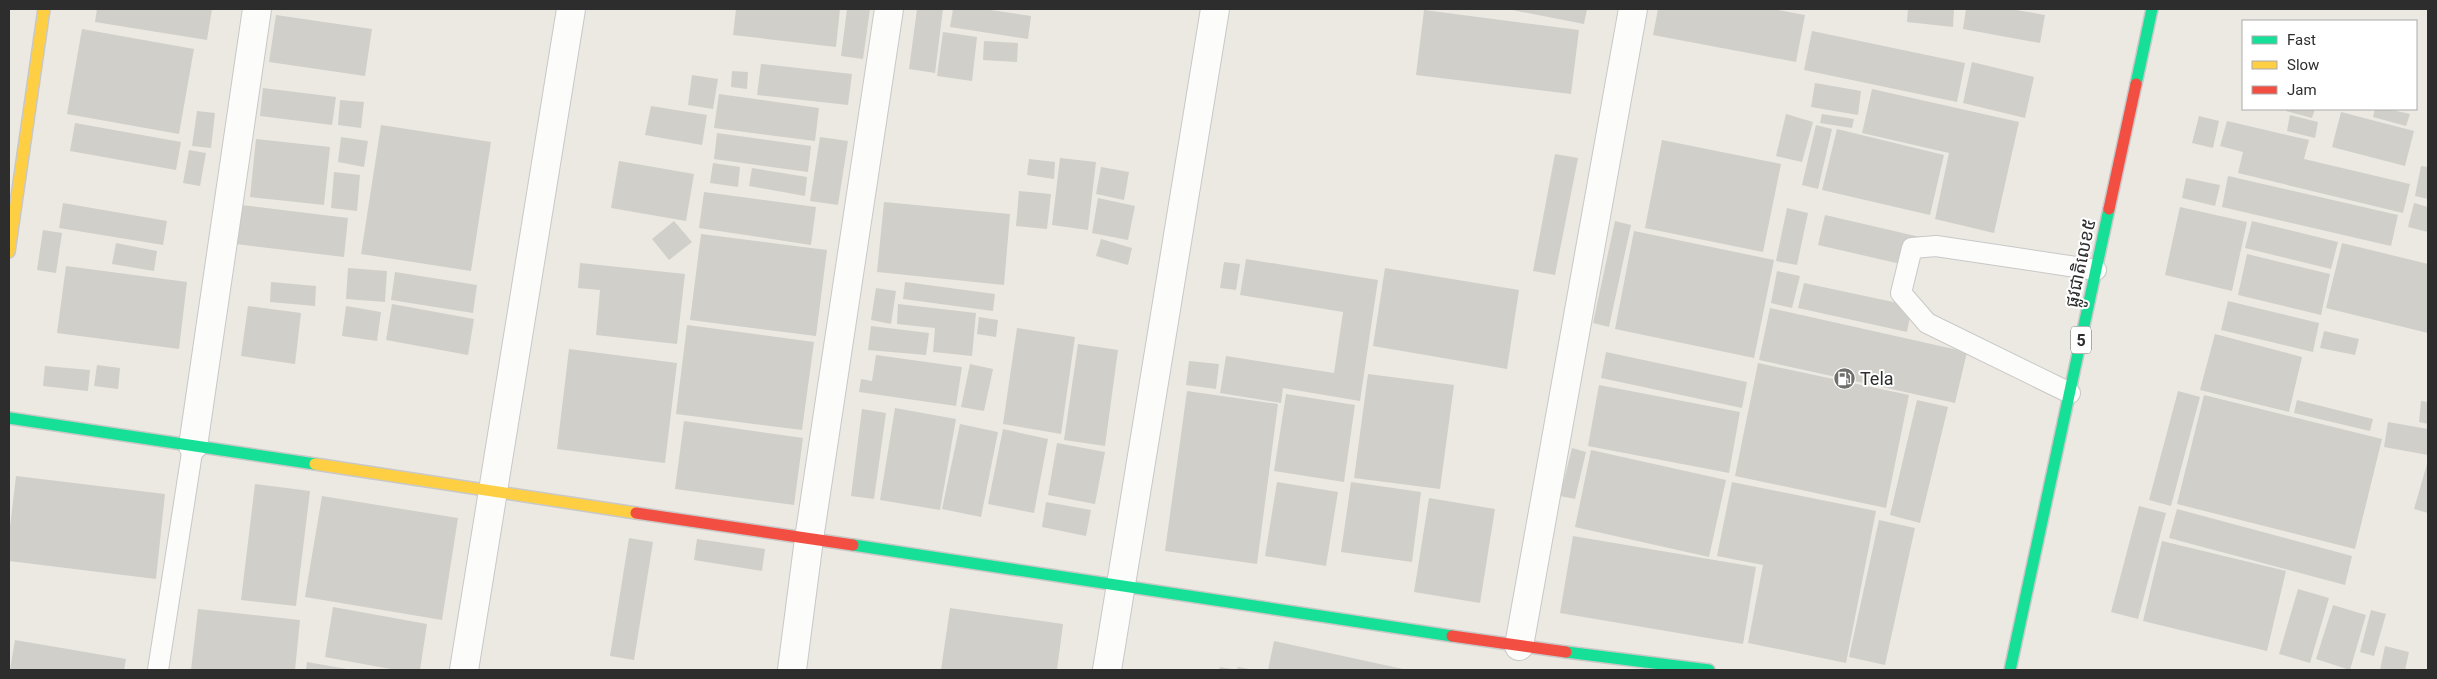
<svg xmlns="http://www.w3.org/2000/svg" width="2437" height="679" viewBox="0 0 2437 679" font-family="Roboto,'Noto Sans Khmer',sans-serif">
<rect width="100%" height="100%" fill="#ece9e2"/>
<path fill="#d0cfc9" d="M 97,9 L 212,9 L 207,40 L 95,22 Z
M 736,9 L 840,9 L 836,47 L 733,35 Z
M 847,9 L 870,9 L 863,59 L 841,56 Z
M 917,9 L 943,9 L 935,73 L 909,69 Z
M 953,9 L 984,9 L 1031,16 L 1028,39 L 950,27 Z
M 1507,9 L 1587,9 L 1584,24 Z
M 1658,9 L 1772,9 L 1805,15 L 1796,62 L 1653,35 Z
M 1908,9 L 1954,9 L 1953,27 L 1907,22 Z
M 1966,9 L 2010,9 L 2045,15 L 2040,43 L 1963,29 Z
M 1424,10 L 1579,30 L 1571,94 L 1416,75 Z
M 276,15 L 372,29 L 365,76 L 269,62 Z
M 82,29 L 194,49 L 179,134 L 67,114 Z
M 1812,31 L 1965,63 L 1957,102 L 1804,70 Z
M 943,32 L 977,37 L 972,81 L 937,76 Z
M 984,41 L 1018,43 L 1017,62 L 983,60 Z
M 1972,62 L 2034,77 L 2025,118 L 1963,103 Z
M 761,64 L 852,74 L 848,105 L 757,95 Z
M 732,71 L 748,72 L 747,89 L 731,87 Z
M 692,75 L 718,79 L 713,109 L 688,105 Z
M 1815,83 L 1861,91 L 1858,115 L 1811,107 Z
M 263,88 L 336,97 L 332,125 L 260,116 Z
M 1872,89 L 2019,122 L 1994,233 L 1935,219 L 1949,153 L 1862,133 Z
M 719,94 L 819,108 L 815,141 L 714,128 Z
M 340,100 L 364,102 L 361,128 L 338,125 Z
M 651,106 L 707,115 L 702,145 L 645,135 Z
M 2286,109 L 2315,109 L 2312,118 L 2286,111 Z
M 2375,109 L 2388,109 L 2410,114 L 2406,126 L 2373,117 Z
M 197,111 L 215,113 L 211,148 L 192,146 Z
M 2341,112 L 2414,131 L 2405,166 L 2332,147 Z
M 1786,114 L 1813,122 L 1802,162 L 1776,156 Z
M 1822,114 L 1854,119 L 1852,128 L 1820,123 Z
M 2290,115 L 2318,122 L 2315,138 L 2287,131 Z
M 2199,116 L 2219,121 L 2213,148 L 2192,143 Z
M 2227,121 L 2309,140 L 2304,159 L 2410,184 L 2403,213 L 2238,173 L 2243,152 L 2220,146 Z
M 75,123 L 181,142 L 176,170 L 70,151 Z
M 381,125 L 491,142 L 471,271 L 361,254 Z
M 1816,125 L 1832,129 L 1818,189 L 1802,185 Z
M 1837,129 L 1944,155 L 1930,215 L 1822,190 Z
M 717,133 L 811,146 L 808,172 L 714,159 Z
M 341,137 L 368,141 L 364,167 L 338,162 Z
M 820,137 L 848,141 L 838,205 L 810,201 Z
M 256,139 L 330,147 L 324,205 L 250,197 Z
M 1662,140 L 1781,164 L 1763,252 L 1645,228 Z
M 189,150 L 206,153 L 200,186 L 183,183 Z
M 1555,154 L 1578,158 L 1555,275 L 1533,271 Z
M 1060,158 L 1096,162 L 1088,230 L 1052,225 Z
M 1029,159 L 1055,162 L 1054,179 L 1027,175 Z
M 619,161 L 694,174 L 686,221 L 611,208 Z
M 713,163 L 740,167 L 738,187 L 710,183 Z
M 2421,166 L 2428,167 L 2428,199 L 2415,196 Z
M 1101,167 L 1129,172 L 1124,200 L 1096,194 Z
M 752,168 L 807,177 L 805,196 L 749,186 Z
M 334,172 L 360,175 L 357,211 L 331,208 Z
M 2228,176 L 2398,215 L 2391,246 L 2222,207 Z
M 2186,178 L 2220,185 L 2215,206 L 2182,198 Z
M 1019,191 L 1051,194 L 1047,229 L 1016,226 Z
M 704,192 L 816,207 L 811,245 L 699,228 Z
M 1098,198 L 1135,206 L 1128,240 L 1092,233 Z
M 884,202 L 1010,214 L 1004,285 L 877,272 Z
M 63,203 L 167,221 L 163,245 L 59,228 Z
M 2414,203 L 2428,207 L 2428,232 L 2408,227 Z
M 241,205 L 348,218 L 344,257 L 236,244 Z
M 2180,207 L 2247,222 L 2232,291 L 2165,275 Z
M 1787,208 L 1808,213 L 1797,265 L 1776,261 Z
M 1825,215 L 1920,237 L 1914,267 L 1818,245 Z
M 674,221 L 692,242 L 669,260 L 652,239 Z
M 1615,221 L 1631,225 L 1609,327 L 1593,323 Z
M 2252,221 L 2338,242 L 2331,269 L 2245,248 Z
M 43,230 L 62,233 L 56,273 L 37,270 Z
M 1634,231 L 1774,260 L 1754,358 L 1615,329 Z
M 701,234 L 827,250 L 816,336 L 690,320 Z
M 1101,239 L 1132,248 L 1128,265 L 1096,256 Z
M 116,243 L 157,251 L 154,271 L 112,264 Z
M 2342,243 L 2428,264 L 2428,333 L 2326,308 Z
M 2247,254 L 2330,274 L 2321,315 L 2238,295 Z
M 1246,259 L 1378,280 L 1360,401 L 1283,388 L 1281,403 L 1220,393 L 1226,356 L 1334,373 L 1343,312 L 1240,295 Z
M 1224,262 L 1240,264 L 1236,290 L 1220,288 Z
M 580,263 L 685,274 L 677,344 L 596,335 L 600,290 L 578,288 Z
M 66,266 L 187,282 L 179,349 L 57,333 Z
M 348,268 L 387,271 L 385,302 L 346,299 Z
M 1385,268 L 1519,290 L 1507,369 L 1373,346 Z
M 1777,271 L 1800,276 L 1792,308 L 1771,303 Z
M 395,272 L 477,285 L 473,313 L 391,300 Z
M 271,282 L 316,286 L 315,306 L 270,302 Z
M 905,282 L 995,294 L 993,311 L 903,299 Z
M 1804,283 L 1912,306 L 1907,332 L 1798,308 Z
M 876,288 L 896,291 L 891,324 L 871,320 Z
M 2228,301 L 2319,323 L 2313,352 L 2221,330 Z
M 392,304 L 474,319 L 468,355 L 386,340 Z
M 898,304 L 976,313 L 972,356 L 933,352 L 935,328 L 897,324 Z
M 248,306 L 301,313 L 295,364 L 241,356 Z
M 346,306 L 381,312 L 377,341 L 342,336 Z
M 1770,308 L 1967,352 L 1955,403 L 1759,360 Z
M 979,317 L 998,320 L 996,337 L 977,334 Z
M 687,325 L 814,342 L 802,430 L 676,414 Z
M 871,326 L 929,333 L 926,355 L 868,350 Z
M 1017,328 L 1075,337 L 1061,434 L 1003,424 Z
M 2324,331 L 2359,339 L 2355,355 L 2320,348 Z
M 2215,334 L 2302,357 L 2289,412 L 2200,390 Z
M 1078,344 L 1118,350 L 1105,446 L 1064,440 Z
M 569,349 L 677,363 L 665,463 L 557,449 Z
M 1606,352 L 1747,382 L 1742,408 L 1601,378 Z
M 876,355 L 962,367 L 956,406 L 859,392 L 861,379 L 872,381 Z
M 1189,361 L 1219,364 L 1216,389 L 1186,385 Z
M 1758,363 L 1909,395 L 1886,508 L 1735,476 Z
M 970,364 L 993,369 L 984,411 L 961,407 Z
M 97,365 L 120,368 L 118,389 L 94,386 Z
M 45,366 L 90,370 L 88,391 L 43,386 Z
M 1368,374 L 1454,385 L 1440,489 L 1354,478 Z
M 1599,385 L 1740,412 L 1729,473 L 1588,446 Z
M 1187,391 L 1278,404 L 1257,564 L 1165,551 Z
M 2178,391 L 2200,397 L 2171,506 L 2149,500 Z
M 1286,394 L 1355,405 L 1344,482 L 1274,471 Z
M 2204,395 L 2382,439 L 2355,549 L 2177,504 Z
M 1917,400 L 1948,407 L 1920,523 L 1890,515 Z
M 2297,400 L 2373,419 L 2370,431 L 2294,413 Z
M 2421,401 L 2428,402 L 2428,424 L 2419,422 Z
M 895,408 L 956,419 L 940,510 L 880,500 Z
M 862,409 L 886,413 L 874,499 L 851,496 Z
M 684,421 L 803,438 L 794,505 L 675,489 Z
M 2388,422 L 2428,429 L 2428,455 L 2384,447 Z
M 960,424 L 998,432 L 981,517 L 942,509 Z
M 1003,429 L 1048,439 L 1034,513 L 988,504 Z
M 1057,443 L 1105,452 L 1095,504 L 1048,495 Z
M 1572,448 L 1586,452 L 1575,499 L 1560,496 Z
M 1591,450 L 1726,480 L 1709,557 L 1575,527 Z
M 2427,464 L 2428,464 L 2428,513 L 2414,509 Z
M 16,476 L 165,494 L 156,579 L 9,561 L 9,536 Z
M 1277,482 L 1338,492 L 1326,566 L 1265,556 Z
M 1351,482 L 1421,492 L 1412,562 L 1341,552 Z
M 1732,482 L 1876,511 L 1846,663 L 1748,643 L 1763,565 L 1717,556 Z
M 255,484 L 310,491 L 296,606 L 241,600 Z
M 322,496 L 458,518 L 442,620 L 305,597 Z
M 1429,498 L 1495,509 L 1480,603 L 1414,592 Z
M 1046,502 L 1091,510 L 1086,536 L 1042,527 Z
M 2139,506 L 2166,513 L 2138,619 L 2111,612 Z
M 2177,509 L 2352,556 L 2345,585 L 2169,538 Z
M 1879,520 L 1915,528 L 1885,665 L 1849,657 Z
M 1573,536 L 1756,567 L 1743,644 L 1560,613 Z
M 629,538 L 653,542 L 634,660 L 610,656 Z
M 697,539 L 765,549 L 762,571 L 694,560 Z
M 2162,541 L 2286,571 L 2267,651 L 2143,621 Z
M 2298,589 L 2329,598 L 2310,663 L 2279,654 Z
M 2333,605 L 2366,615 L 2350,670 L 2316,659 Z
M 333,607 L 427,624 L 420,670 L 396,670 L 325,657 Z
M 950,608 L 1063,624 L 1057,670 L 941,670 Z
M 198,609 L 300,620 L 295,670 L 191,670 Z
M 2371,610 L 2386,614 L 2374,656 L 2360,652 Z
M 15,640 L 126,659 L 124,670 L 10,670 Z
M 1274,641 L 1403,669 L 1403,670 L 1268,670 Z
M 2385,646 L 2409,652 L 2405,670 L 2380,670 Z
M 307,662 L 347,669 L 347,670 L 306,670 Z
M 1220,667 L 1232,669 L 1232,670 L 1219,670 Z
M 1238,667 L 1249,669 L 1249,670 L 1237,670 Z"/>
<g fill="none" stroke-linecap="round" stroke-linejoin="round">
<defs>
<path id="lane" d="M 2070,393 L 1927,323 L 1901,293 L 1912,248 L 1936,246 L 2096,270
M 158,670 L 193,446"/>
<path id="street" d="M 193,446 L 257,9
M 1519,646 L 1633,9
M 464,670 L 571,9
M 792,670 L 809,539 L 889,9
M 1107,670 L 1215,9"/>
<path id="fast" d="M 2136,84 L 2152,9
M 9,418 L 315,464
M 853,545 L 1452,636
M 1566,652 L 1709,670
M 2010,670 L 2109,209"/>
<path id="slow" d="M 9,252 L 44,9
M 315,464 L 636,513"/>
<path id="jam" d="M 2109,209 L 2136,84
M 636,513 L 853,545
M 1452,636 L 1566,652"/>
</defs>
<use href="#lane" stroke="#c9c8c8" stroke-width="22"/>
<use href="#street" stroke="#c9c8c8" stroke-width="30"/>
<use href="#fast" stroke="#c9c8c8" stroke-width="14"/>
<use href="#slow" stroke="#c9c8c8" stroke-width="14"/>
<use href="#jam" stroke="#c9c8c8" stroke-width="14"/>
<use href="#lane" stroke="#fcfcfb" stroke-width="20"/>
<use href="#street" stroke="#fcfcfb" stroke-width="28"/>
<use href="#fast" stroke="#16e098" stroke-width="11"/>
<use href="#slow" stroke="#ffcf43" stroke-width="11"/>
<use href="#jam" stroke="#f24e42" stroke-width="11"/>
</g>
<defs>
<symbol id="fuel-disc" viewBox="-11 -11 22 22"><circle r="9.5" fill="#706f6c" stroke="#fff"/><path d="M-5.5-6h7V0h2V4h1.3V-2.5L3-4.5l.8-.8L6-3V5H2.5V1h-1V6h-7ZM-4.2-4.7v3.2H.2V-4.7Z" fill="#fff"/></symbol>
</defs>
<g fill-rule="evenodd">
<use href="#fuel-disc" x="1832" y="366" width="25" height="25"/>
</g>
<g text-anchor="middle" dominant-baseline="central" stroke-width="4" stroke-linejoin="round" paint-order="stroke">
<rect fill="#fff" stroke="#6c6c6c" stroke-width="1" x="2071" y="326.5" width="20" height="27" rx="4"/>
<g font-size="16" font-weight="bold" fill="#2d2d2d">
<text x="2081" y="340">5</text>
</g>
<g font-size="18" fill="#2d2d2d" stroke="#fff">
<text transform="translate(2080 263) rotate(-78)">ផ្លូវជាតិលេខ៥</text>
</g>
<g font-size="18" fill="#2d2d2d" stroke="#fff" text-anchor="start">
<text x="1860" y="378">Tela</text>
</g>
</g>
<rect width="2437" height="679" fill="none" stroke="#2d2d2d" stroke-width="20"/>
<rect x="2242" y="20" width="175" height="90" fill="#ffffff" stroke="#ababab"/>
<rect x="2252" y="36" width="25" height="8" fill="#16e098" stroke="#ababab"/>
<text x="2287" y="45" font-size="15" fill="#2d2d2d">Fast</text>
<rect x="2252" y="61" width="25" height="8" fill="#ffcf43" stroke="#ababab"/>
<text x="2287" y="70" font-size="15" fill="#2d2d2d">Slow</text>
<rect x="2252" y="86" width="25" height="8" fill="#f24e42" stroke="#ababab"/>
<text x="2287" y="95" font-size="15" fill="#2d2d2d">Jam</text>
</svg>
